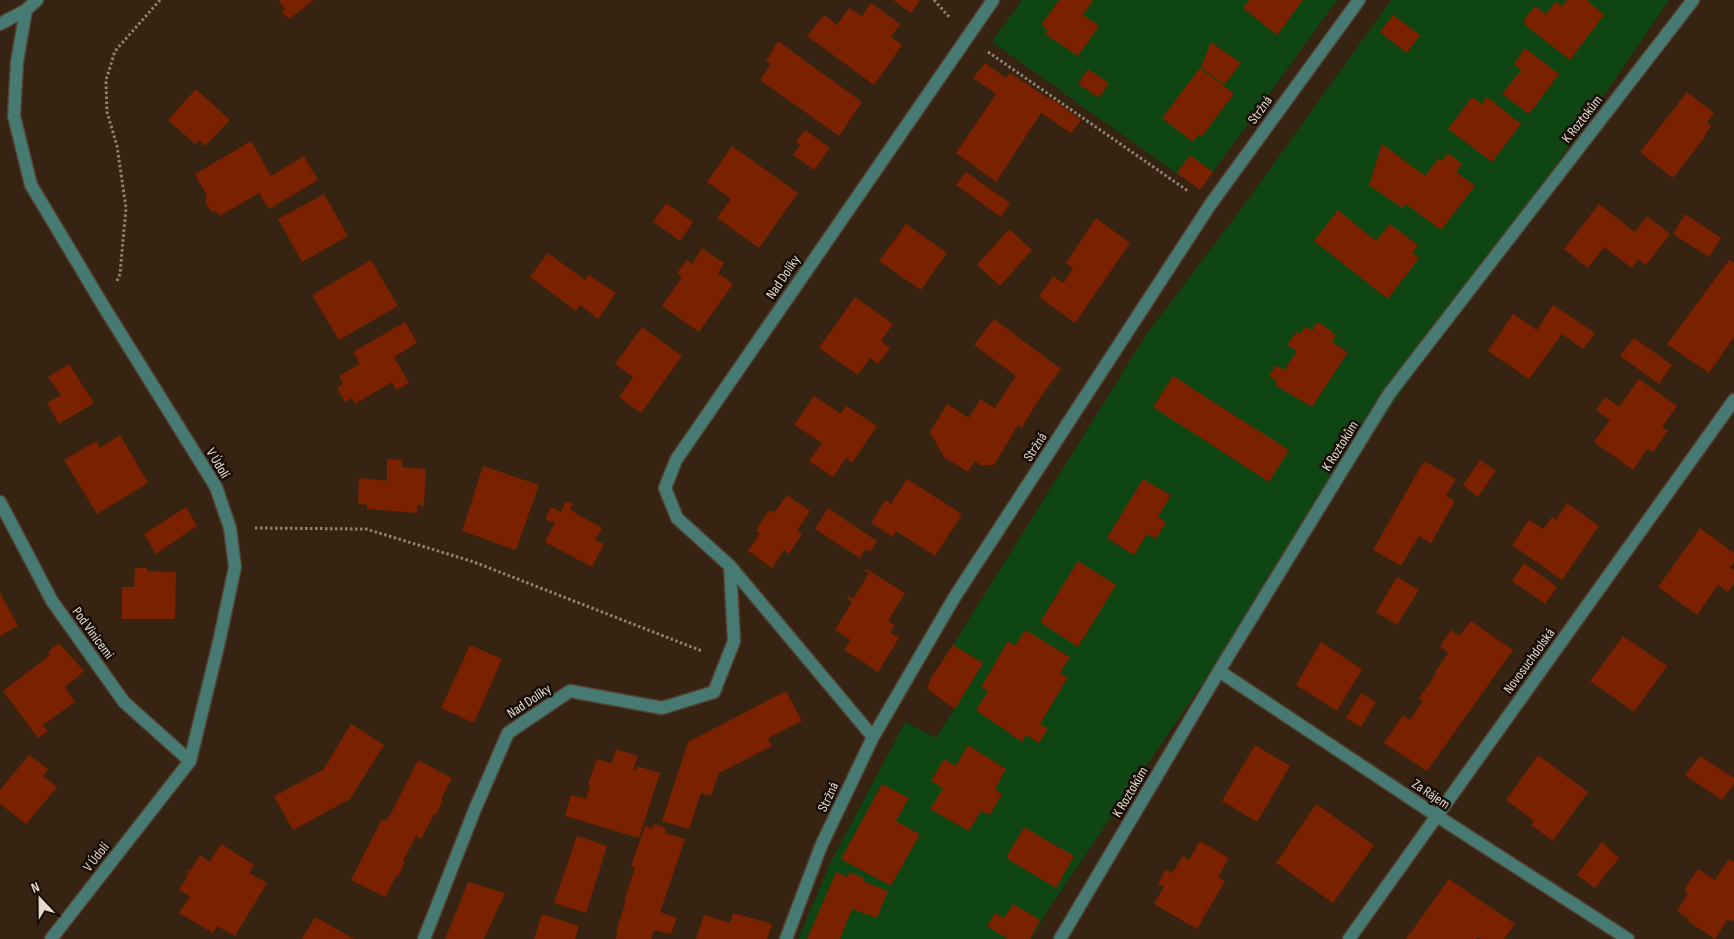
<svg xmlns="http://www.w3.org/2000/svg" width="1734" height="939" viewBox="0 0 1734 939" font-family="'Sofia Sans Condensed',sans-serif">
<rect width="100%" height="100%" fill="#362312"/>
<path fill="#0f4512" d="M 1022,0 L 1337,0 L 1213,172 L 1190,156 L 1178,173 L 1200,190 L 992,42 Z
M 1391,0 L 1669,0 L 1050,907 L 1031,939 L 798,939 L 830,864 L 905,722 L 936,738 L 983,663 L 953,645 L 1146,335 L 1247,201 Z"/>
<path fill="#7a2100" d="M 279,0 L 314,0 L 289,19 L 281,12 L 285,10 Z
M 893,0 L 920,0 L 911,13 Z
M 1059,0 L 1093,0 L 1083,15 L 1099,26 L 1078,56 L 1045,34 L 1048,30 L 1041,25 Z
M 1249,0 L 1303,0 L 1277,35 L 1243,8 Z
M 1567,0 L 1587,0 L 1604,15 L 1570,60 L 1525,25 L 1524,20 L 1535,6 L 1546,14 L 1556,1 L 1562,6 Z
M 871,3 L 900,24 L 891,37 L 902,45 L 874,85 L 807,36 L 824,15 L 837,25 L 849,8 L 862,16 Z
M 1393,15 L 1420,35 L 1407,53 L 1380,32 Z
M 778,41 L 862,102 L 839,136 L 760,80 L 771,64 L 766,61 Z
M 1211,42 L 1241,63 L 1224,85 L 1201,67 Z
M 1525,48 L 1559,74 L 1529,114 L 1502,94 L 1521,70 L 1514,64 Z
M 985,63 L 1006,78 L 1010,73 L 1048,98 L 1049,97 L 1081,120 L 1071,133 L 1041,113 L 996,182 L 956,153 L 996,94 L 973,78 Z
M 1200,68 L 1234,94 L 1202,136 L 1199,134 L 1193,142 L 1162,118 Z
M 1088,69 L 1109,83 L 1099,98 L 1078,84 Z
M 196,89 L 230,120 L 205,146 L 199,140 L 195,144 L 168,120 Z
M 1687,92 L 1714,113 L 1707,122 L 1711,126 L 1704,136 L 1705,137 L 1673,178 L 1640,152 Z
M 1472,97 L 1482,104 L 1487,97 L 1521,124 L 1492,162 L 1448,129 Z
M 805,130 L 830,148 L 814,170 L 793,155 L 800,145 L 796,142 Z
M 251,141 L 271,176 L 304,156 L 318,180 L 269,209 L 259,193 L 220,216 L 217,212 L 211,211 L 205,202 L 207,196 L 195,174 Z
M 1382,144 L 1425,176 L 1439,158 L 1442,161 L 1448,153 L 1462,164 L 1456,172 L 1475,186 L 1441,230 L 1406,204 L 1402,208 L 1369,185 Z
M 732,146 L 798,193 L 759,248 L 717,218 L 731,199 L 707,182 Z
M 1190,155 L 1213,172 L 1200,190 L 1177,173 Z
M 966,172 L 1010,203 L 1001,217 L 956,185 Z
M 324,194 L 348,236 L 302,262 L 278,219 Z
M 666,203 L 693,222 L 680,241 L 653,222 Z
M 1599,204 L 1635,232 L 1647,216 L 1670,234 L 1646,265 L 1638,259 L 1632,268 L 1604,247 L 1588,268 L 1564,249 Z
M 1338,210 L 1376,241 L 1390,224 L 1418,245 L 1412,252 L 1419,258 L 1388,299 L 1314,241 Z
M 1685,214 L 1721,238 L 1709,257 L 1673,234 Z
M 1096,218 L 1130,243 L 1075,323 L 1039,297 L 1053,276 L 1063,283 L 1073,268 L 1066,263 Z
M 906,224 L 947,253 L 921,290 L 879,261 Z
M 1009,229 L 1032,250 L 1000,286 L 977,265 Z
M 702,248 L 724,263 L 718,273 L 733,284 L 699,332 L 662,306 L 682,277 L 677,273 L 687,260 L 692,264 Z
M 548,253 L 585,280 L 589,275 L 616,293 L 598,319 L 580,305 L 576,311 L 530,277 Z
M 371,260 L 398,306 L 339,340 L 312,295 Z
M 1729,260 L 1734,263 L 1734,337 L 1709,373 L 1667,344 Z
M 855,297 L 893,324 L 881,341 L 890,348 L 878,364 L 870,358 L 858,375 L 819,348 Z
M 1553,305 L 1595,333 L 1583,349 L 1562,334 L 1529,379 L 1488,351 L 1513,314 L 1537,330 Z
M 994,319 L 1061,369 L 1042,395 L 1023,425 L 1024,428 L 1018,425 L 994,465 L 980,465 L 975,461 L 968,472 L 944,457 L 930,432 L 947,404 L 969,418 L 980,399 L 995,408 L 1016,376 L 974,345 Z
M 405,322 L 417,343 L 394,357 L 409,383 L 396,390 L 392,382 L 355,404 L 352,398 L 345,402 L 337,388 L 343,384 L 339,376 L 360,364 L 353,352 Z
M 1317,322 L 1332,331 L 1331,333 L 1336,335 L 1332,342 L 1348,352 L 1312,407 L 1275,385 L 1277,381 L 1269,376 L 1276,365 L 1284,370 L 1297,351 L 1287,345 L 1296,332 L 1300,334 L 1305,327 L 1312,330 Z
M 642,327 L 682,356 L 641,413 L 619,397 L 633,377 L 615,364 Z
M 1634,338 L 1672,365 L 1659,384 L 1620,356 Z
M 69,364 L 94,403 L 59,424 L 47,403 L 61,395 L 48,377 Z
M 1173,376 L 1289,450 L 1269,482 L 1153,407 Z
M 1639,379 L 1677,406 L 1662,427 L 1668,431 L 1653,452 L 1647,449 L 1633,470 L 1594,442 L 1610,420 L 1596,410 L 1605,397 L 1619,407 Z
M 814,396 L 841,414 L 846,406 L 877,426 L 852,463 L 846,458 L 833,477 L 809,461 L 822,443 L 794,425 Z
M 120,435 L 148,483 L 97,514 L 64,460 L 96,441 L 100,448 Z
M 387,459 L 402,460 L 402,467 L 426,469 L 424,506 L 417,505 L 417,513 L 367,509 L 367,505 L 358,504 L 359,478 L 387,481 Z
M 1480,460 L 1496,471 L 1478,497 L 1463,485 Z
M 1424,461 L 1456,479 L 1446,496 L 1455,501 L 1431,543 L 1419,536 L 1401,566 L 1373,550 Z
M 483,466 L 539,485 L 516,550 L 462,531 Z
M 907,479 L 962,514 L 935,556 L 896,531 L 893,537 L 871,523 L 885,500 L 891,504 Z
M 1143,479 L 1171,495 L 1158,517 L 1166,522 L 1156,539 L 1147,534 L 1134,555 L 1107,538 Z
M 787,495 L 810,511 L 797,531 L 802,534 L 789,554 L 784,550 L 772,568 L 748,551 L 760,533 L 756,530 L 769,510 L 774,513 Z
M 566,501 L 573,504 L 570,510 L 602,528 L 595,540 L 604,544 L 592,567 L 545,542 L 555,523 L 545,519 L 551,507 L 561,512 Z
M 1567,503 L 1599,526 L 1562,580 L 1512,545 L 1529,520 L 1543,529 L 1552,517 L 1556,520 Z
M 186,507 L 197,526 L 156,554 L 144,534 Z
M 828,508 L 877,541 L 870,552 L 865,549 L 860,558 L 815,529 Z
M 1700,528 L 1734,553 L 1734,562 L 1730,568 L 1734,570 L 1734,583 L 1728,592 L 1718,585 L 1697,615 L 1658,587 Z
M 1078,561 L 1116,585 L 1078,647 L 1040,622 Z
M 1524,563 L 1557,587 L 1545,604 L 1512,581 Z
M 135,568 L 147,568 L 147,571 L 176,572 L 175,619 L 122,619 L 122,587 L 134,587 Z
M 866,569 L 905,593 L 888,621 L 895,625 L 890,633 L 899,638 L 878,672 L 844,650 L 851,640 L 835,630 L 852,602 L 847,599 L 849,596 L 853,599 L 869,573 L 864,571 Z
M 1397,577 L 1419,590 L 1397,625 L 1376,612 Z
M 0,593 L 18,626 L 0,636 Z
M 1471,621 L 1513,650 L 1427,771 L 1384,743 L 1403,715 L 1410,720 L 1423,701 L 1419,698 L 1436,674 L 1435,672 L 1448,653 L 1440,646 L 1451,630 L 1459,636 Z
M 1025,630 L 1070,657 L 1060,673 L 1068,677 L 1040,724 L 1048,729 L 1039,743 L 1026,735 L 1022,742 L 976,710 L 988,691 L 981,687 L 1008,641 L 1015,646 Z
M 1623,636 L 1667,666 L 1634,712 L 1590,681 Z
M 1321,642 L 1362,669 L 1337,711 L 1296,685 Z
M 59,643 L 84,671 L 65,687 L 75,702 L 43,725 L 48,731 L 38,738 L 3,691 L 50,655 L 48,652 Z
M 470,645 L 502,659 L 474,723 L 441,708 Z
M 953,645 L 983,663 L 955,709 L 927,689 L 931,678 Z
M 786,691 L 802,721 L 768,738 L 772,746 L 719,773 L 711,796 L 701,793 L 689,829 L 662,821 L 688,742 Z
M 1361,693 L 1376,702 L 1361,727 L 1346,718 Z
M 351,724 L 384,745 L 350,799 L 293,830 L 274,796 L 323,770 Z
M 968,745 L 1006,769 L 995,789 L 1002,794 L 990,815 L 981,811 L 969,831 L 930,809 L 943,788 L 931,781 L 944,759 L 956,766 Z
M 1255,745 L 1290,766 L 1257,822 L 1222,801 Z
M 616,749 L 638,756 L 633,770 L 636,770 L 637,766 L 660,773 L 639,838 L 565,816 L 571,795 L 586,799 L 590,785 L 588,784 L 597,759 L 612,763 Z
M 29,755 L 48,769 L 43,776 L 57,787 L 26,824 L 0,804 L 0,790 Z
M 1538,755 L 1588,792 L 1553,841 L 1531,825 L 1534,821 L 1506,800 Z
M 1700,756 L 1734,778 L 1734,784 L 1722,800 L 1685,775 Z
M 418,760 L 452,778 L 441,799 L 443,800 L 436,815 L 434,814 L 421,839 L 416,836 L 403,861 L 405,862 L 398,877 L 396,876 L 385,897 L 351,880 L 382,819 L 387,821 Z
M 882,784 L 909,798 L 896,821 L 920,834 L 891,886 L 841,859 Z
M 1316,804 L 1374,845 L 1333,903 L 1276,863 Z
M 654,824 L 666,828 L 665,833 L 685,839 L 660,912 L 677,918 L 671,934 L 654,930 L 651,939 L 616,939 L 618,925 L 626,901 L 624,901 L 635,868 L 631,866 L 645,826 L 652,829 Z
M 1024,827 L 1074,856 L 1056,888 L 1006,858 Z
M 577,836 L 607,846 L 586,913 L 554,903 Z
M 1200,841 L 1229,858 L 1218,877 L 1225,881 L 1197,929 L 1154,904 L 1164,887 L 1158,884 L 1166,869 L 1172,873 L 1183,856 L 1189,860 Z
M 1602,842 L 1619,858 L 1595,888 L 1577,875 Z
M 221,844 L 254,865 L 249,873 L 267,883 L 235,936 L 217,926 L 213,933 L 179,913 L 190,896 L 179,890 L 189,873 L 186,872 L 188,870 L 190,871 L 200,855 L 210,862 Z
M 1729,859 L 1734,862 L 1734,919 L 1732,922 L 1728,919 L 1715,939 L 1688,921 L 1689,919 L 1677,911 L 1688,893 L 1684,890 L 1698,869 L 1715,880 Z
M 836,872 L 848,877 L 849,872 L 864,878 L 863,881 L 888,891 L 877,918 L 852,909 L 840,939 L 807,939 Z
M 1449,879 L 1515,924 L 1504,939 L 1481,939 L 1478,937 L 1476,939 L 1406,939 Z
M 468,882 L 505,893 L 484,939 L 445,939 Z
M 1013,904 L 1040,920 L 1030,939 L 1008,939 L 987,926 L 995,913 L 1004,918 Z
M 733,913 L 772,924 L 767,939 L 696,939 L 704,915 L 730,923 Z
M 542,914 L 579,926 L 575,939 L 534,939 Z
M 315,917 L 354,939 L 302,939 Z"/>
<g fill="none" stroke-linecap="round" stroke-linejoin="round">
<defs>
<path id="minor" d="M 37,0 L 26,10 L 17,62 L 14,116 L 31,185 L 104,307 L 216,487 L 230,528 L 235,567 L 219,642 L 190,761 L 51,939
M 0,24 L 26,10
M 0,502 L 52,601 L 124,702 L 190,761
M 1219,671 L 1437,816 L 1628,939
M 873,737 L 730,566 L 677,518 L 665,488 L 676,460 L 993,0
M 424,939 L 475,809 L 508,733 L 570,691 L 662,708 L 714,692 L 734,641 L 730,566
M 786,939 L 821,846 L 873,737 L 954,598 L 1210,205 L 1359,0
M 1060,939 L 1219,671 L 1389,394 L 1693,0
M 1349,939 L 1734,400"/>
</defs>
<use href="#minor" stroke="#524030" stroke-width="15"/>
<path stroke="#918274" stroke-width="3" stroke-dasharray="2.5 2.5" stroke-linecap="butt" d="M 934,0 L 950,18
M 988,52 L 1188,191
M 117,281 L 120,274 L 126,208 L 117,146 L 107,112 L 106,80 L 115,51 L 160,0
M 255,528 L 366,529 L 474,562 L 702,651"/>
<use href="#minor" stroke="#467a72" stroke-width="12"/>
</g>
<g text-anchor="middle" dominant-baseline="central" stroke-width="5" stroke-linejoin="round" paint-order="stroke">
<g font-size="14" fill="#e6d9ce" stroke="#170e07">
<text transform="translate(1260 110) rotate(-54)">Stržná</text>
<text transform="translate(1582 119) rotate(-52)">K Roztokům</text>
<text transform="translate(783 277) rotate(-56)">Nad Dolíky</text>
<text transform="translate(1340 446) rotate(-58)">K Roztokům</text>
<text transform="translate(1035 447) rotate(-57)">Stržná</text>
<text transform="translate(218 463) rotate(59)">V Údolí</text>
<text transform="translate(93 633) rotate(54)">Pod Vinicemi</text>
<text transform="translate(1529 661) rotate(-54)">Novosuchdolská</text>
<text transform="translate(529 701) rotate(-34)">Nad Dolíky</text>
<text transform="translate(1130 792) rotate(-59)">K Roztokům</text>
<text transform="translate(1431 794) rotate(34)">Za Rájem</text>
<text transform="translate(828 797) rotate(-65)">Stržná</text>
<text transform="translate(96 857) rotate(-52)">V Údolí</text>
</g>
</g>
<g transform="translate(40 899) rotate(338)" stroke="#170e07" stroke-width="4" paint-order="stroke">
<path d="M0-4L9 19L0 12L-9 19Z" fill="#e6d9ce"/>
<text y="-8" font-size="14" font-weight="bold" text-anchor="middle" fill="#e6d9ce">N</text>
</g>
</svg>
